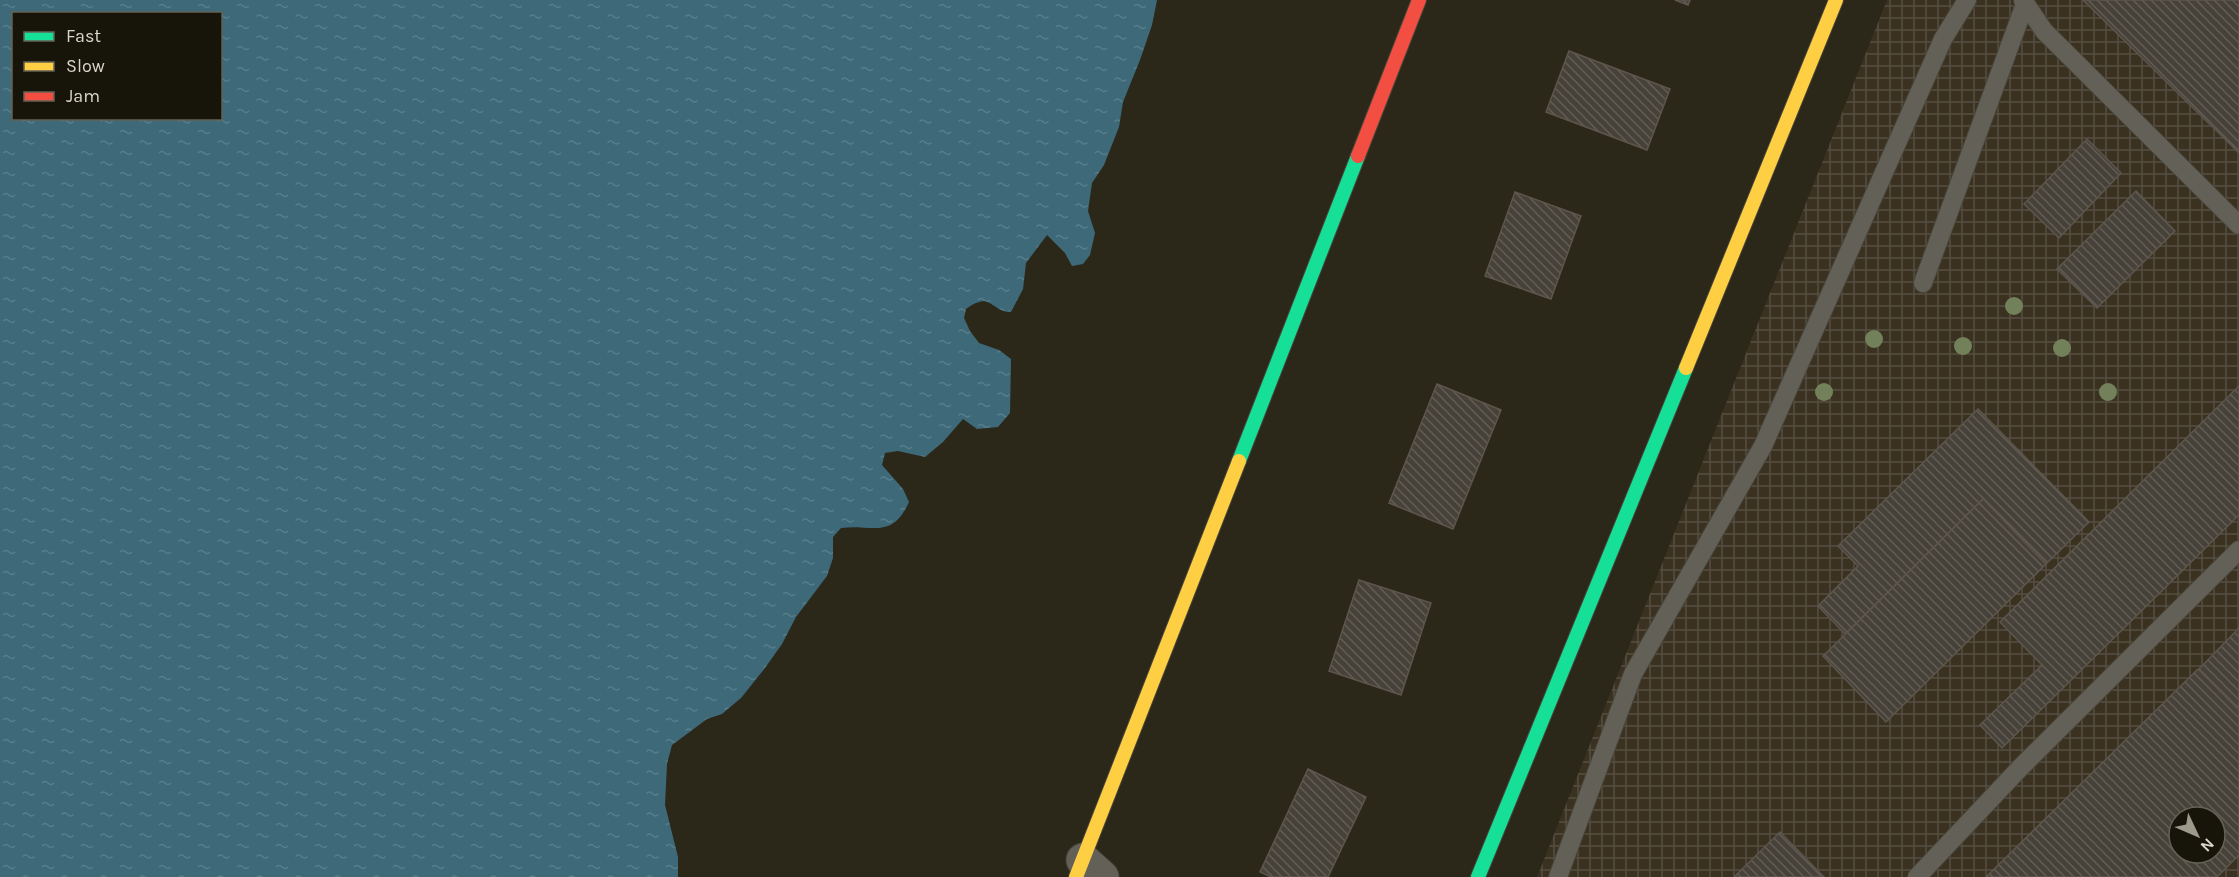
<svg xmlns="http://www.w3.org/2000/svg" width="2239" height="877" viewBox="0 0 2239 877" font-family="Karla,sans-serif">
<defs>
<pattern id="industrial-grid" width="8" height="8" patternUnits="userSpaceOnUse" patternTransform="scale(1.5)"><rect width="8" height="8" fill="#3a3121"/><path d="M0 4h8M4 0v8" fill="none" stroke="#564e40"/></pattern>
<pattern id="water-ripples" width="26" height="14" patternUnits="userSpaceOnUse" patternTransform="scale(1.5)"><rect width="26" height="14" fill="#3e6979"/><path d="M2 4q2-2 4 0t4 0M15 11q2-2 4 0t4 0" fill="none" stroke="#597e8b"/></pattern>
<pattern id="building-back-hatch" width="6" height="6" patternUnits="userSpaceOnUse" patternTransform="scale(1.5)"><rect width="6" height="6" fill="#474239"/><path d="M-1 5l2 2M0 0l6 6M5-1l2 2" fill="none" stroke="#615d54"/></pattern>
</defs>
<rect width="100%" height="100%" fill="#2b281a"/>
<path fill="url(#industrial-grid)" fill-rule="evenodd" d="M 1887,0 L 2239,0 L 2239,877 L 1537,877 ZM 2179,817 L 2215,817 L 2215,853 L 2179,853 Z"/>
<path fill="url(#water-ripples)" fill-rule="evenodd" d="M 0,0 L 1157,0 L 1152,25 L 1140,60 L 1123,102 L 1119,127 L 1104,165 L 1092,183 L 1088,211 L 1095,233 L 1090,255 L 1083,264 L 1072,266 L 1065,253 L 1047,235 L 1026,263 L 1023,289 L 1011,312 C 990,312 992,290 966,309 L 964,318 L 970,331 L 979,343 L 999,350 L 1011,359 L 1010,413 L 998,427 L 977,429 L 963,419 L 943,442 L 925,457 L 898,451 L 885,453 L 882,465 L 903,489 L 909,502 C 892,540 872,524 841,528 L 833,537 L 833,558 L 827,576 L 796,617 L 782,644 L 765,668 L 741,698 L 722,714 L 707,719 L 672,745 L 667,764 L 665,805 L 678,857 L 678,877 L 0,877 ZM 14,14 L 220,14 L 220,118 L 14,118 Z"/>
<path fill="url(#building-back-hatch)" stroke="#5c564d" stroke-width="1.5" fill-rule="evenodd" d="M 1675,0 L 1690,0 L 1688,5 Z
M 2083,0 L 2239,0 L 2239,153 Z
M 1569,51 L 1670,89 L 1647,150 L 1546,112 Z
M 2087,139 L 2121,173 L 2059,238 L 2024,204 Z
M 2136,191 L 2175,231 L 2097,308 L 2057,269 Z
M 1515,192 L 1581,216 L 1551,299 L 1485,276 Z
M 1437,384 L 1501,410 L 1453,529 L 1389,503 Z
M 2239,386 L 2239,515 L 2002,748 L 1980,725 L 2042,665 L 2000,622 Z
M 1978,409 L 2089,522 L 2046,564 L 1983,499 L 1845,634 L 1818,606 L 1858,566 L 1838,546 Z
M 1983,499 L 2046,564 L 1886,722 L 1823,656 Z
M 1359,580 L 1431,603 L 1401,695 L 1329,671 Z
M 2239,628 L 2239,708 L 2199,669 Z
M 2198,669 L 2239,710 L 2239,855 L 2217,877 L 1986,877 ZM 2179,817 L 2215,817 L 2215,853 L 2179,853 Z
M 1308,769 L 1366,797 L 1328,877 L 1271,877 L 1260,872 Z
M 1780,832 L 1824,877 L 1734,877 Z"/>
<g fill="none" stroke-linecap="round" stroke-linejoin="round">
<defs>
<path id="lane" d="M 2023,0 L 2044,31 L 2239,225
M 1923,283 L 2025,4
M 1558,877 L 1633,674 L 1763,446 L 1943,39 L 1967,0
M 1917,877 L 2020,768 L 2239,550"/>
<path id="street" d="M 1083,860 L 1102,877"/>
<path id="fast" d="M 1239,461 L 1358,156
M 1478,877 L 1686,368"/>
<path id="slow" d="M 1686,368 L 1836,0
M 1076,877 L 1239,461"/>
<path id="jam" d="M 1358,156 L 1419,0"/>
</defs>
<use href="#lane" stroke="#474439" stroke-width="20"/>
<use href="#street" stroke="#474439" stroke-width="35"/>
<use href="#fast" stroke="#474439" stroke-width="16"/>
<use href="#slow" stroke="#474439" stroke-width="16"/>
<use href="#jam" stroke="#474439" stroke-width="16"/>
<use href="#lane" stroke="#636157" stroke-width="18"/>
<use href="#street" stroke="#636157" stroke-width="33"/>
<use href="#fast" stroke="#16e098" stroke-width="14"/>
<use href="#slow" stroke="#ffcf43" stroke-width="14"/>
<use href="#jam" stroke="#f24e42" stroke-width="14"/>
</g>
<g fill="#728159">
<circle cx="2014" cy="306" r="9"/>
<circle cx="1874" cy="339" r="9"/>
<circle cx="1963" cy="346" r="9"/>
<circle cx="2062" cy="348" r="9"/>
<circle cx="1824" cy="392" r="9"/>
<circle cx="2108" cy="392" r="9"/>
</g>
<rect x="12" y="12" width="210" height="108" fill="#17140a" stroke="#656256" stroke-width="1.5"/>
<rect x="24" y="32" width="30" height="9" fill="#16e098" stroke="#656256" stroke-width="1.5"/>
<text x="66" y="42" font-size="18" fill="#dad7c9">Fast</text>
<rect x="24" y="62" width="30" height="9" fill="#ffcf43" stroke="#656256" stroke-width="1.5"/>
<text x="66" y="72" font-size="18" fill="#dad7c9">Slow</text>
<rect x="24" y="92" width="30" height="9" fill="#f24e42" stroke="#656256" stroke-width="1.5"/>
<text x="66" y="102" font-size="18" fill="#dad7c9">Jam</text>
<g transform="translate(2197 835) rotate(134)"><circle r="28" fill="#17140a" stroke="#656256" stroke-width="1.5"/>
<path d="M0-4.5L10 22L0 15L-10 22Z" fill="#9d9a8c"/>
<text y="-9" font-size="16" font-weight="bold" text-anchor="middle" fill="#dad7c9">N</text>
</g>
</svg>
